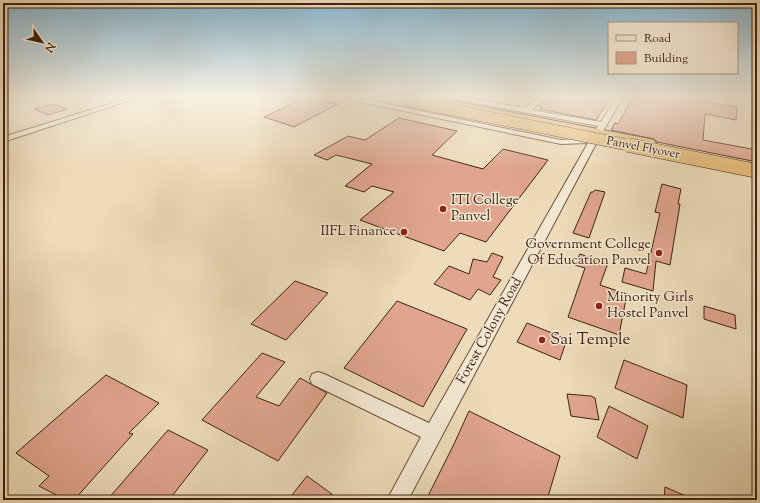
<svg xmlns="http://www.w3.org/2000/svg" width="760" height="503" viewBox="0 0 760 503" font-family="'Sorts Mill Goudy',serif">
<rect width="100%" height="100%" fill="#eddbb9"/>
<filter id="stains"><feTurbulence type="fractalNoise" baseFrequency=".005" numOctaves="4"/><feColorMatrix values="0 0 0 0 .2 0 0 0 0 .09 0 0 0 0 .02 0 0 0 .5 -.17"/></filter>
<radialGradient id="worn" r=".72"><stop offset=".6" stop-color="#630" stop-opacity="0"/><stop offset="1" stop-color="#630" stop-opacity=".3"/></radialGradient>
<path fill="#e0a58f" stroke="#3f2211" d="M 307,97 L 338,104 L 294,127 L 264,117 Z
M 546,97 L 611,97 L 596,120 L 540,109 L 542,107 L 538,106 Z
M 633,97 L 696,97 L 708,98 L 707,102 L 737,107 L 736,120 L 705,114 L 703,140 L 757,150 L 757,162 L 657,142 L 654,139 L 611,130 L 615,123 L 618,124 Z
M 53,104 L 67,109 L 48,115 L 34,109 Z
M 399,118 L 457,131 L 432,155 L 483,169 L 503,149 L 548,160 L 486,242 L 460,233 L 444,251 L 360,220 L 394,192 L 372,186 L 364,192 L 345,186 L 372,164 L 336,155 L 327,160 L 314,155 L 348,136 L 365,140 Z
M 662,184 L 681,189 L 678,204 L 680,204 L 670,265 L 656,261 L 653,291 L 622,282 L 625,268 L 646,274 L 660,213 L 655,212 Z
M 595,190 L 605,192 L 589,238 L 573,233 L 591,192 L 593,192 Z
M 492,253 L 503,257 L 493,277 L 501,280 L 490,295 L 478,289 L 470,300 L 434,284 L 449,266 L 469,274 L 473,259 L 487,262 Z
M 580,254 L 608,263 L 600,285 L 627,294 L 619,335 L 568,317 L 585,268 L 575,265 Z
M 295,281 L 328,293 L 286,340 L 251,324 Z
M 397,301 L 467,329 L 423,407 L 344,368 Z
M 704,306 L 735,315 L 736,329 L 704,319 Z
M 527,323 L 567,339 L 560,360 L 517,342 Z
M 262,353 L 285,362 L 256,397 L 279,406 L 300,378 L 327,393 L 278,461 L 202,420 Z
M 624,360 L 687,385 L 683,418 L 615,388 Z
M 106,375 L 159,403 L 129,433 L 133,434 L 74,500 L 66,500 L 39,486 L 49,476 L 16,453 Z
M 567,394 L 591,396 L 595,398 L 599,420 L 571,416 Z
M 609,406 L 648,426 L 637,459 L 597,437 Z
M 469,411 L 560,456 L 547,500 L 426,500 L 454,444 Z
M 168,430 L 208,450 L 169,500 L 107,500 Z
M 307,476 L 340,500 L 288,500 Z
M 665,487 L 695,500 L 664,500 Z"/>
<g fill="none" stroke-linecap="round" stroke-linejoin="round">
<defs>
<path id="minor" d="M 132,97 L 140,97 L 3,142 L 3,137 Z
M 343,97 L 354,97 L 561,140 L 591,138 L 598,126 L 453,99 L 450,97 L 462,97 L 525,108 L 538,97 L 544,97 L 532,110 L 601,122 L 617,97 L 623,97 L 598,140 L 408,500 L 387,500 L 421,437 L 312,384 L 310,379 L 312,374 L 318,372 L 324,374 L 429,423 L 588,143 L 561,144 L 346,99 Z"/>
<path id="highway" d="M 372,97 L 392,97 L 410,100 L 411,102 L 406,105 L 377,100 Z
M 413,97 L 431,97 L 650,139 L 654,140 L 656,143 L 654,146 L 650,147 L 418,100 Z"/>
</defs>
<use href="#minor" stroke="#6a503b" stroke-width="2"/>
<use href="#highway" stroke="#3f2211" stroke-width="2"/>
<use href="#minor" fill="#f3e8d2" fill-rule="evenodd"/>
<use href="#highway" fill="#e6be7c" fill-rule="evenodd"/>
<defs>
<path id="highway-bridge-far1" d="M 388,97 L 633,146"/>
<path id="highway-bridge" d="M 628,145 L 757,171"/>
</defs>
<use href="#highway-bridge-far1" stroke="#3f2211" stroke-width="12" stroke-linecap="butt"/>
<use href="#highway-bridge" stroke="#3f2211" stroke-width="15" stroke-linecap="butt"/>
<use href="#highway-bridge-far1" stroke="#e6be7c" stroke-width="11"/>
<use href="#highway-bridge" stroke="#e6be7c" stroke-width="14"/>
</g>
<linearGradient id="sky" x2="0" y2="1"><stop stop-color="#89b7d0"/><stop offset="0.58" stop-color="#f7efe0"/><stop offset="1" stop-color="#f7efe0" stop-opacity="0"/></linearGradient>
<rect width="760" height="167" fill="url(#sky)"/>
<g fill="#8f2418" stroke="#f3e8d2" stroke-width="1.5">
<circle cx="443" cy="209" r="4"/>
<circle cx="404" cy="232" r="4"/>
<circle cx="659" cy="253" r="4"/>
<circle cx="599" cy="306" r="4"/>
<circle cx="542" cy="340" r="4"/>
</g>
<g text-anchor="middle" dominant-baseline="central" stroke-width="3" stroke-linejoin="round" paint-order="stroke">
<g font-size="12" fill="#3f2211" stroke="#f3e8d2">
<text transform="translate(643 148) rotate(11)">Panvel Flyover</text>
</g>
<g font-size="14" fill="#3f2211" stroke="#f3e8d2" text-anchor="start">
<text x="451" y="201">ITI College<tspan x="451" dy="16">Panvel</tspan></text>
<text x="396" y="232" text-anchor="end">IIFL Finance</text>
<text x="651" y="245" text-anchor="end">Government College<tspan x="651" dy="16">Of Education Panvel</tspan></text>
<text x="607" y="298">Minority Girls<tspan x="607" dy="16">Hostel Panvel</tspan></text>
</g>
<g font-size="14" fill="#3f2211" stroke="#f3e8d2">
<text transform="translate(490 331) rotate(-61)">Forest Colony Road</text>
</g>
<g font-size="17" fill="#3f2211" stroke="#f3e8d2" text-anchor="start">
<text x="550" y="340">Sai Temple</text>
</g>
</g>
<rect width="760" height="503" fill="none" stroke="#eddbb9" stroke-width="16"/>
<rect x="4" y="4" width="752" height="495" fill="none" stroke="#3f2211" stroke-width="2"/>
<rect x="8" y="8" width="744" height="487" fill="none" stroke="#3f2211"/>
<rect x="608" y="22" width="130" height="52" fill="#f3e8d2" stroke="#ab9985"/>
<rect x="616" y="35" width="20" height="6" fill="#f3e8d2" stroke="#ab9985"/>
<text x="644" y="42" font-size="12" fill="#3f2211">Road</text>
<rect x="616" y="52" width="20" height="12" fill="#e0a58f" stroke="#ab9985"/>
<text x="644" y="62" font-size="12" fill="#3f2211">Building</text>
<g transform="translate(42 42) rotate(124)" stroke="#f3e8d2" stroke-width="3" paint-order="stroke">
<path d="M0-3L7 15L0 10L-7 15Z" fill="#3f2211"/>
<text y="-6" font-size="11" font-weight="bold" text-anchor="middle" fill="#3f2211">N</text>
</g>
<rect width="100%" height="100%" filter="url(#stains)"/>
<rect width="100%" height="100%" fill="url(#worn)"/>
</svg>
